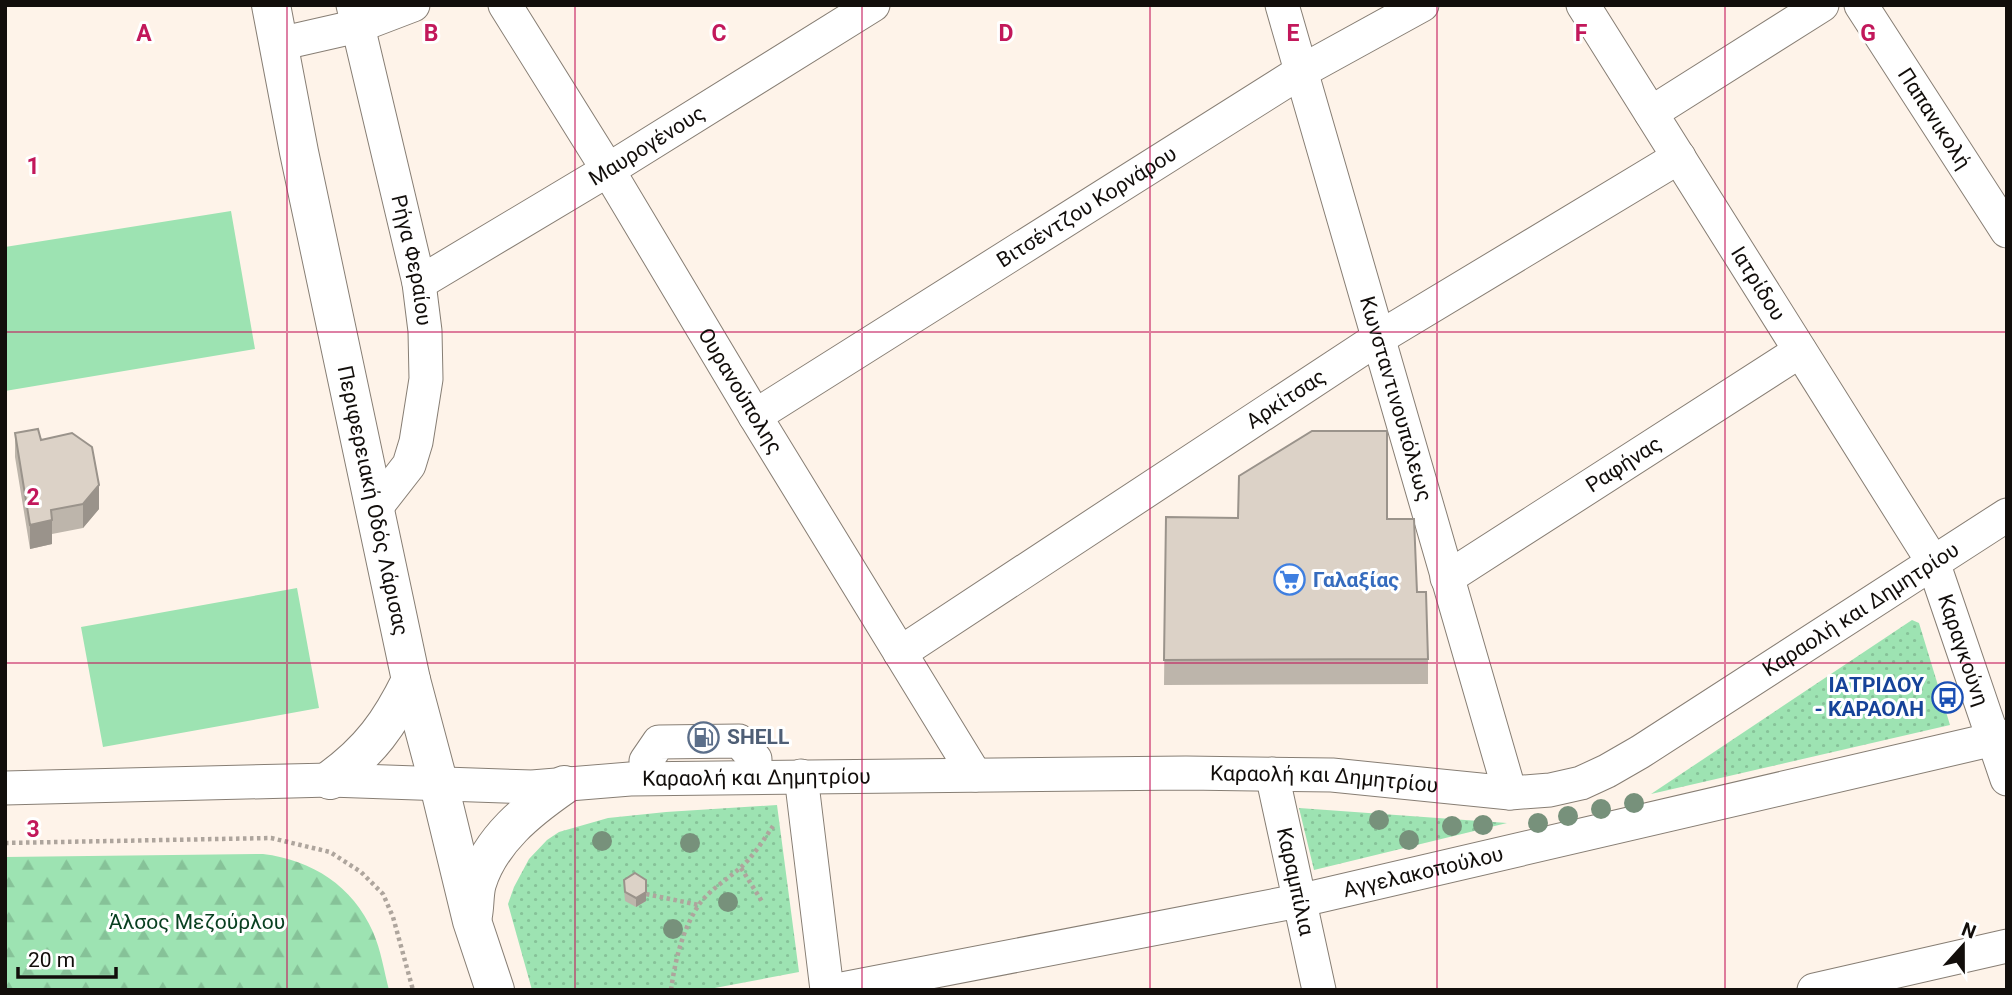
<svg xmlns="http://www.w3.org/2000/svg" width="2012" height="995" viewBox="0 0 2012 995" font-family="Roboto,sans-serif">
<defs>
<pattern id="grass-dots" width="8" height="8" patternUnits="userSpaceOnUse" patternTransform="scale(1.75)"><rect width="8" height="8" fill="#9de3b2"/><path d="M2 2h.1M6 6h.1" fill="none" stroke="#86c298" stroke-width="1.8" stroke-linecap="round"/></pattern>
<pattern id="forest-firs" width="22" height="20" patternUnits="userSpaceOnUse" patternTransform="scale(1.75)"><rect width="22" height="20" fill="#9de3b2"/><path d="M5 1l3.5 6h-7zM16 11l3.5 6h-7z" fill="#86c298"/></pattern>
</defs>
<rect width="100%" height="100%" fill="#fef3e9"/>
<path fill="url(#grass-dots)" d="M 1912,620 L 1919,623 L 1950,725 L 1651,794 Z
M 777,805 L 799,972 L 704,990 L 532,990 L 508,904 L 514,887 L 529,859 L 547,840 L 559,832 L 608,818 L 666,812 Z
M 1299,808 L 1507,823 L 1314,870 Z"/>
<path fill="url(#forest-firs)" d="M 263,854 C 312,860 353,886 373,932 C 381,950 384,971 389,990 L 5,990 L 5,857 Z"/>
<path fill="#9de3b2" d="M 231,211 L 255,349 L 5,391 L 5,247 Z
M 297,588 L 319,708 L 103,747 L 81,627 Z"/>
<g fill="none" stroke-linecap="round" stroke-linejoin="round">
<defs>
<g id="minor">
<path id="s1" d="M 353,5 L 419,283 L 425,331 L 426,379 L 416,442 L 409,465 L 374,510"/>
<path id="s2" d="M 505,5 L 608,170 L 755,416 L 975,775"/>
<path id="s3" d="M 1282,5 L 1510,793"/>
<path id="s4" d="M 1583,5 L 1933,562 L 2007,779"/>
<path id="s5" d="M 1861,5 L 2007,231"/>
<path d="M 279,44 L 358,26 L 413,5"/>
<path d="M 1651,113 L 1822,5"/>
<path id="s6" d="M 419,283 L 608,170 L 873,5"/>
<path id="s7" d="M 755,416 L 1302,71 L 1422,5"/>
<path id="s8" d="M 1447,578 L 1800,351"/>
<path id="s9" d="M 900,653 L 1377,339 L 1679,157"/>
<path d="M 646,761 L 659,742 L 739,741 L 755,759"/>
<path id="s10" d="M 1272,774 L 1319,990"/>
<path d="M 801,776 L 827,990"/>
<path id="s11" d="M 5,788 L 330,780 L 532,787 L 630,779 L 1186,773 L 1332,775 L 1510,793 L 1550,790 L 1581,783 L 1607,771 L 1640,752 L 2007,515"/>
<path id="s12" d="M 837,990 L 1298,901 L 2007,736"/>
<path d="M 1814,990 L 2007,946"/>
</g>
<g id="highway">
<path id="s13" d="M 271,5 L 299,152 L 411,680 L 439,785 L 472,921 L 495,990"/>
<path d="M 330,780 C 370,751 390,723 411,680"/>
<path d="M 473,915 C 475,905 474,893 477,883 C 491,839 528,810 564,785"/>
</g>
</defs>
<use href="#minor" stroke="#877e74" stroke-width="35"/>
<use href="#highway" stroke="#877e74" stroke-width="40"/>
<path stroke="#aea59d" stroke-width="4.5" stroke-dasharray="3.5 3.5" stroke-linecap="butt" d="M 5,843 L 271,838 L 330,852 L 361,872 L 383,894 L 393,917 L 413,990
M 741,868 L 763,903
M 646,894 L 699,905
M 671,990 C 675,961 682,931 698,906 C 708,891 725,881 739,869 C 752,858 763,841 773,826"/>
<use href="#minor" stroke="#fff" stroke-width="33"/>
<use href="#highway" stroke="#fff" stroke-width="38"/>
</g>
<g fill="#77917b">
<circle cx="1634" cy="803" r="10"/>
<circle cx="1601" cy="809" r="10"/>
<circle cx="1568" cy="816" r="10"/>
<circle cx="1379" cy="820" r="10"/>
<circle cx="1538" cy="823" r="10"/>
<circle cx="1483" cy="825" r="10"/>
<circle cx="1452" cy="826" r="10"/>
<circle cx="1409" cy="840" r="10"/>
<circle cx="602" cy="841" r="10"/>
<circle cx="690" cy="843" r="10"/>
<circle cx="728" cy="902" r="10"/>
<circle cx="673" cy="929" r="10"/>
</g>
<path fill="#bdb5ab" d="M 15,433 L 41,440 L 99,509 L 83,528 L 52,534 L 52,544 L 30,549 L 15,457 Z
M 1166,517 L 1387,519 L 1417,592 L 1428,659 L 1428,684 L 1164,685 Z
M 624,889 L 646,901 L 636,907 L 625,901 Z"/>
<path fill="#9a938b" d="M 99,485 L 99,509 L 83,528 L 83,504 Z
M 52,520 L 52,544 L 30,549 L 30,525 Z
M 646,892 L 646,901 L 636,907 L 636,898 Z"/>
<path fill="#dcd2c7" stroke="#9a938b" stroke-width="2" d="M 38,429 L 41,440 L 72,433 L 92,447 L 99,485 L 83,504 L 51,510 L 52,520 L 30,525 L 15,433 Z
M 1312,431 L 1387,431 L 1387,519 L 1414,519 L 1417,592 L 1426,592 L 1428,659 L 1164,660 L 1166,517 L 1238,518 L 1239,476 Z
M 635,873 L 646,880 L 646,892 L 636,898 L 625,892 L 624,880 Z"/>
<path fill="none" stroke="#c2185b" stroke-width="2" stroke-opacity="0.55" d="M 287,5 L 287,990M 575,5 L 575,990M 862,5 L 862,990M 1150,5 L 1150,990M 1437,5 L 1437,990M 1725,5 L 1725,990M 5,332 L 2007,332M 5,663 L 2007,663"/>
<defs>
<symbol id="supermarket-ring" viewBox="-11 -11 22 22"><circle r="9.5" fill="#fff" stroke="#3f7fe0" stroke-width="1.5"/><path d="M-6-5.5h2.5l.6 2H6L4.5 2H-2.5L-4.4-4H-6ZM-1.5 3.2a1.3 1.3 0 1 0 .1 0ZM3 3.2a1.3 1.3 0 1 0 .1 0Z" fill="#3f7fe0"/></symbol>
<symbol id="bus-ring" viewBox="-11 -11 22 22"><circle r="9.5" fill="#fff" stroke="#1a4fb4" stroke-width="1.5"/><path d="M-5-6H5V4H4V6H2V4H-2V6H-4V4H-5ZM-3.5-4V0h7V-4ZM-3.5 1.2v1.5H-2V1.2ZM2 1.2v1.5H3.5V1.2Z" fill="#1a4fb4"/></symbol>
<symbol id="fuel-ring" viewBox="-11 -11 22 22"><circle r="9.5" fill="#fff" stroke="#5c6f8a" stroke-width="1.5"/><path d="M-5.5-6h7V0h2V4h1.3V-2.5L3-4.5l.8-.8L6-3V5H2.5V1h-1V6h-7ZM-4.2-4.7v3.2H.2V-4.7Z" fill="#5c6f8a"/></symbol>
</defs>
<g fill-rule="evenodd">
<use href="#supermarket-ring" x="1272" y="562" width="35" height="35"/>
<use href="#bus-ring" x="1930" y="680" width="35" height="35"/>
<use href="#fuel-ring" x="686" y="720" width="35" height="35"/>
</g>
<g text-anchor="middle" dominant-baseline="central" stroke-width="6" stroke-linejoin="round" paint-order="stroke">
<g font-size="21" fill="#120e0b" stroke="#fff">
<text stroke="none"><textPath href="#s5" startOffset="135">Παπανικολή</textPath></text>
<text stroke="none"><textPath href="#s6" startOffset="266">Μαυρογένους</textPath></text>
<text stroke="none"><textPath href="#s7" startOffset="392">Βιτσέντζου Κορνάρου</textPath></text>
<text stroke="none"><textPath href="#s1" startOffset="262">Ρήγα Φεραίου</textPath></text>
<text stroke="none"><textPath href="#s4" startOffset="329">Ιατρίδου</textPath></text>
<text stroke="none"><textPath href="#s2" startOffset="452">Ουρανούπολης</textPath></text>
<text stroke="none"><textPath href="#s9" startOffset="462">Αρκίτσας</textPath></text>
<text stroke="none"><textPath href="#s3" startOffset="410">Κωνσταντινουπόλεως</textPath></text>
<text stroke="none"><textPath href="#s8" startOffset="210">Ραφήνας</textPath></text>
<text stroke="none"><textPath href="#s13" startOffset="506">Περιφερειακή Οδός Λάρισας</textPath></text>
<text stroke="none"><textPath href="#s11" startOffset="1908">Καραολή και Δημητρίου</textPath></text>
<text stroke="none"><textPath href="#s4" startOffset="751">Καραγκούνη</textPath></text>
<text stroke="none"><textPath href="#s11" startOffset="752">Καραολή και Δημητρίου</textPath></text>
<text stroke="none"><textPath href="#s11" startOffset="1320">Καραολή και Δημητρίου</textPath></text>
<text stroke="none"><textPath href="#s12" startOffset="598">Αγγελακοπούλου</textPath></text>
<text stroke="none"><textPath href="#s10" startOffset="110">Καραμπίλια</textPath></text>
</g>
<g font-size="21" font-weight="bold" fill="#366cbe" stroke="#fff" text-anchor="start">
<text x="1313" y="580">Γαλαξίας</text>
</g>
<g font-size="21" font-weight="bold" fill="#164399" stroke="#fff" text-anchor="end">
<text x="1924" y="685">ΙΑΤΡΙΔΟΥ<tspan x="1924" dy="24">- ΚΑΡΑΟΛΗ</tspan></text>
</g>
<g font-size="21" font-weight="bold" fill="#4e5e75" stroke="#fff" text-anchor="start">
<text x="727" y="737">SHELL</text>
</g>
<g font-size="21" fill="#094021" stroke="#fff">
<text x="197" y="922">Άλσος Μεζούρλου</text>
</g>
</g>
<g font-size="23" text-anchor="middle" font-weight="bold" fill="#c2185b" stroke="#fff" stroke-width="6" stroke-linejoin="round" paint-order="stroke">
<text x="144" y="41">A</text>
<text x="431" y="41">B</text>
<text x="719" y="41">C</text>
<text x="1006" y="41">D</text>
<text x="1293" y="41">E</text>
<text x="1581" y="41">F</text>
<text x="1868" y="41">G</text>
<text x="33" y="174">1</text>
<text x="33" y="505">2</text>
<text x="33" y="837">3</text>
</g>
<rect width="2012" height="995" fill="none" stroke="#120e0b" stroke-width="14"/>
<g transform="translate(1963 946) rotate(21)" stroke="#ffffff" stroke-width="5" paint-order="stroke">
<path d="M0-5L12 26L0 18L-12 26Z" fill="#120e0b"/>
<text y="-10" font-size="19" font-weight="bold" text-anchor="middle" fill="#120e0b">N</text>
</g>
<path d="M18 967v10h98v-10" fill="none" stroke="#120e0b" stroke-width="3.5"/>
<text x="28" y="967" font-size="21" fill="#120e0b" stroke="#ffffff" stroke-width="5" paint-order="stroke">20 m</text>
</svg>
